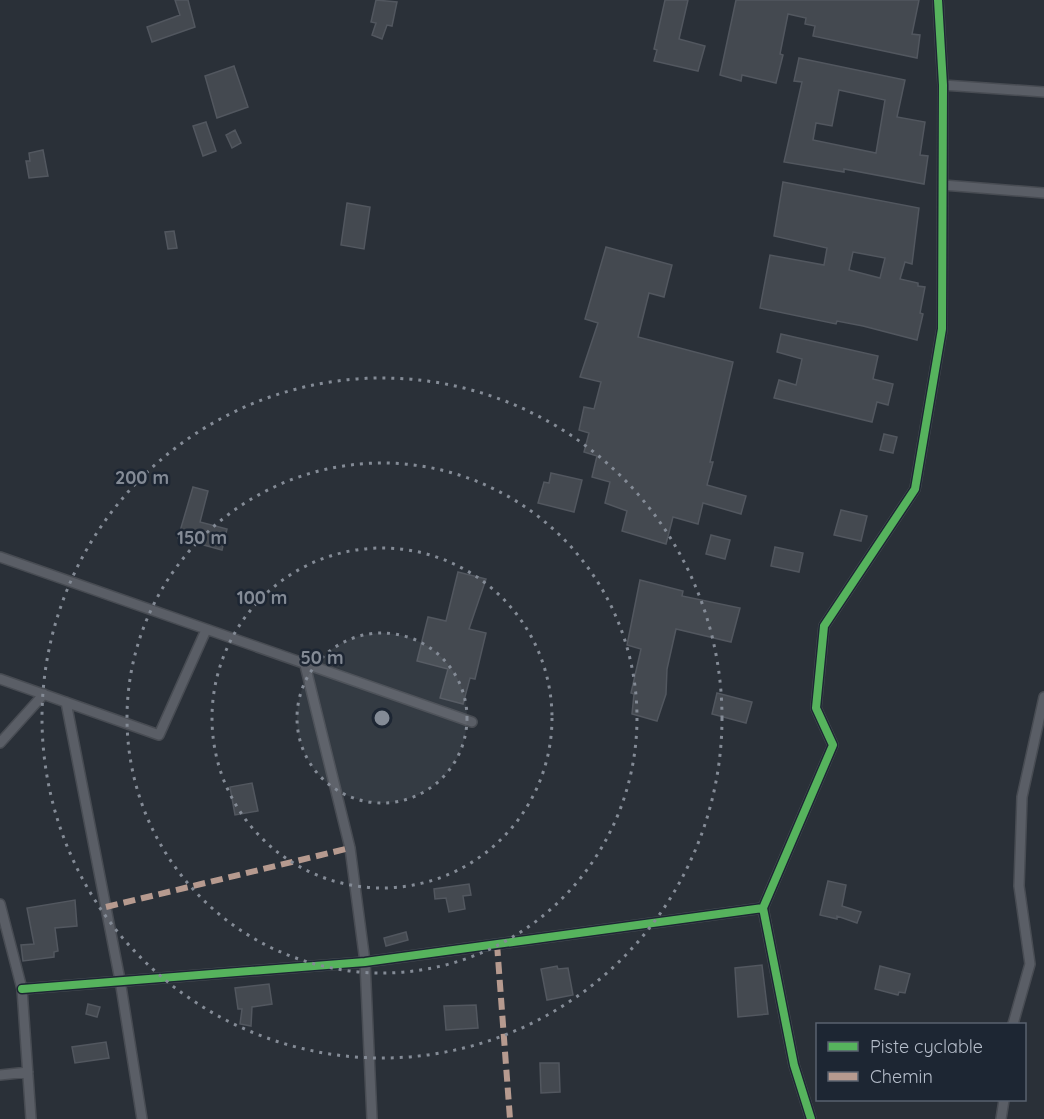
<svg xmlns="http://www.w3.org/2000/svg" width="1044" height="1119" viewBox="0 0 1044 1119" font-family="Quicksand,sans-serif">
<rect width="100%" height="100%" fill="#2a3038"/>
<path fill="#444950" stroke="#52575f" stroke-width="1.5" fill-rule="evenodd" d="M 175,0 L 188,0 L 195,27 L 152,42 L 147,27 L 180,15 Z
M 376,0 L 397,2 L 392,26 L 387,25 L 382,39 L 372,35 L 376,23 L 371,22 Z
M 665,0 L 688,0 L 679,39 L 705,46 L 698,71 L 654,61 L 657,50 L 654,49 Z
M 736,0 L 919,0 L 912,34 L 920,35 L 917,58 L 813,36 L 815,26 L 805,24 L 806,18 L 788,14 L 780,54 L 783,55 L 776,83 L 742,75 L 741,81 L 720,75 Z
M 799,58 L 905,80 L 897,117 L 925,122 L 920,155 L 928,156 L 924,184 L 844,169 L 844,172 L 784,162 L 802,82 L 794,81 ZM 839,90 L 885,100 L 876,153 L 813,140 L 816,123 L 832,126 Z
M 234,66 L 248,107 L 217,118 L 205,76 Z
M 206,122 L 216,151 L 203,156 L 193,126 Z
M 235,130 L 241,143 L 232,148 L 226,135 Z
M 43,150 L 48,176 L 29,178 L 26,161 L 30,161 L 29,153 Z
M 783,182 L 919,208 L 912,264 L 905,262 L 900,279 L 918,283 L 918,286 L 925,287 L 920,313 L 923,314 L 917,340 L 863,326 L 837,321 L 836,324 L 760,308 L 770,255 L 824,265 L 827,248 L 774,236 ZM 853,252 L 885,258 L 880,278 L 849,270 Z
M 347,203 L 370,207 L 364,249 L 341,245 Z
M 174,231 L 177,248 L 168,249 L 165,232 Z
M 606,247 L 672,265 L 664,297 L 649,293 L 638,337 L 733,362 L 710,462 L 713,462 L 707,485 L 746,496 L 741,514 L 703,503 L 698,524 L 673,517 L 666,544 L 622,531 L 627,511 L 605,503 L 610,482 L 592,477 L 597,456 L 584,452 L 589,433 L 579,430 L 584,407 L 594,409 L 601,382 L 580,377 L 598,323 L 585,319 Z
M 781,334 L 878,356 L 873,379 L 893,384 L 888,405 L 877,402 L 872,422 L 774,398 L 779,380 L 796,385 L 802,359 L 777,352 Z
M 884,434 L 897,437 L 893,453 L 880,450 Z
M 551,473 L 582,480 L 574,512 L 538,503 L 544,482 L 549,483 Z
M 193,487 L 208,491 L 200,522 L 227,529 L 222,550 L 178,538 Z
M 841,510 L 867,516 L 861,541 L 834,535 Z
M 711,535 L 730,540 L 725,559 L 706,554 Z
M 775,547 L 803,553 L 799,572 L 771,566 Z
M 458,572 L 486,579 L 469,629 L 486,633 L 475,679 L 470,678 L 463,704 L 440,698 L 448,669 L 417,661 L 428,617 L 446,621 Z
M 640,580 L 683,591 L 682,596 L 740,608 L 731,642 L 676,629 L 667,669 L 666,694 L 657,721 L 632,714 L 634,694 L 631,693 L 641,649 L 627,645 Z
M 717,693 L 752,702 L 746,723 L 712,714 Z
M 252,783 L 258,811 L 235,815 L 230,787 Z
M 828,881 L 846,885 L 842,906 L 861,912 L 857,923 L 837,916 L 837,919 L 820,915 Z
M 469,884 L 471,895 L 463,896 L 465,909 L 449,912 L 446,898 L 435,899 L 434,889 Z
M 75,900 L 77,926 L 55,928 L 58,951 L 54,952 L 54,957 L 23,961 L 21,945 L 34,944 L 27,908 Z
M 406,932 L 408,940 L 386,946 L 384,938 Z
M 762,965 L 768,1014 L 738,1017 L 735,968 Z
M 557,966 L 558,969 L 568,968 L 573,995 L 547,1000 L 541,969 Z
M 880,966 L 910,974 L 905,993 L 899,992 L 898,995 L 875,989 Z
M 269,984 L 272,1004 L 252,1007 L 251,1026 L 240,1024 L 242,1009 L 238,1009 L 235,988 Z
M 88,1004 L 100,1007 L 97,1017 L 86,1014 Z
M 476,1005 L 478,1028 L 446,1030 L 444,1006 Z
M 106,1042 L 109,1058 L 75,1063 L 72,1047 Z
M 540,1063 L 559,1063 L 560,1092 L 541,1093 Z"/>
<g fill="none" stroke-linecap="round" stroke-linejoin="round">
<defs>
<path id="street" d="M 943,85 L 1044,92
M 943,185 L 1044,193
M 0,557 L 472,722
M 305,665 L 350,848 L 365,962 L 372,1119
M 0,679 L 159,735 L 206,630
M 66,702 L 120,980 L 142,1119
M 0,743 L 44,694
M 0,904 L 22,989 L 31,1119
M 22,989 L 365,962 L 763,908
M 1013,1024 L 1030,964 L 1019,886 L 1022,797 L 1044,697
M 0,1075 L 28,1072
M 811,1119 L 794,1065 L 763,908 L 833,745 L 816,708 L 824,626 L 915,489 L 942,329 L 943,85 L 938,0
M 1001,1119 L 1004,1100"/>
</defs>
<use href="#street" stroke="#484c53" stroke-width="12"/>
<use href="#street" stroke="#5a5e66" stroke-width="9"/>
<path stroke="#b69a8f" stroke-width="6" stroke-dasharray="12 6" stroke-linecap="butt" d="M 106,907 L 350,848
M 497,944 L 510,1119"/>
<defs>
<path id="cycleway" d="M 22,989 L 365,962 L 763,908
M 811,1119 L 794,1065 L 763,908 L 833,745 L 816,708 L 824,626 L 915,489 L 942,329 L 943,85 L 938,0"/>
</defs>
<use href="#cycleway" stroke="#1d2633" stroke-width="11"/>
<use href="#cycleway" stroke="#56b35d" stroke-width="8"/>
</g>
<circle cx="382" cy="718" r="85" fill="#848b96" fill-opacity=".12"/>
<g fill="none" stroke="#848b96" stroke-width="3" stroke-dasharray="3 6">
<circle cx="382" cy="718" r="85"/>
<circle cx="382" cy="718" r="170"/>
<circle cx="382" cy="718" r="255"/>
<circle cx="382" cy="718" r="340"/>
</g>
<circle cx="382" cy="718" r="9" fill="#848b96" stroke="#1d2633" stroke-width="3"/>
<g font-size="18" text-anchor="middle" font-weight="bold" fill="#848b96" stroke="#1d2633" stroke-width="5" stroke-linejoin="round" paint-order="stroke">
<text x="142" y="484">200 m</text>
<text x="202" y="544">150 m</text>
<text x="262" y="604">100 m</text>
<text x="322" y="664">50 m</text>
</g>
<rect x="816" y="1023" width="210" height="78" fill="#1d2633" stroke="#59626f" stroke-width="1.5"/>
<rect x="828" y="1042" width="30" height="9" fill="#56b35d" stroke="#59626f" stroke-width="1.5"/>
<text x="870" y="1053" font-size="18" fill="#b4bcc9">Piste cyclable</text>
<rect x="828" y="1072" width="30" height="9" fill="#b69a8f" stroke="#59626f" stroke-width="1.5"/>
<text x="870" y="1083" font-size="18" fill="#b4bcc9">Chemin</text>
</svg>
